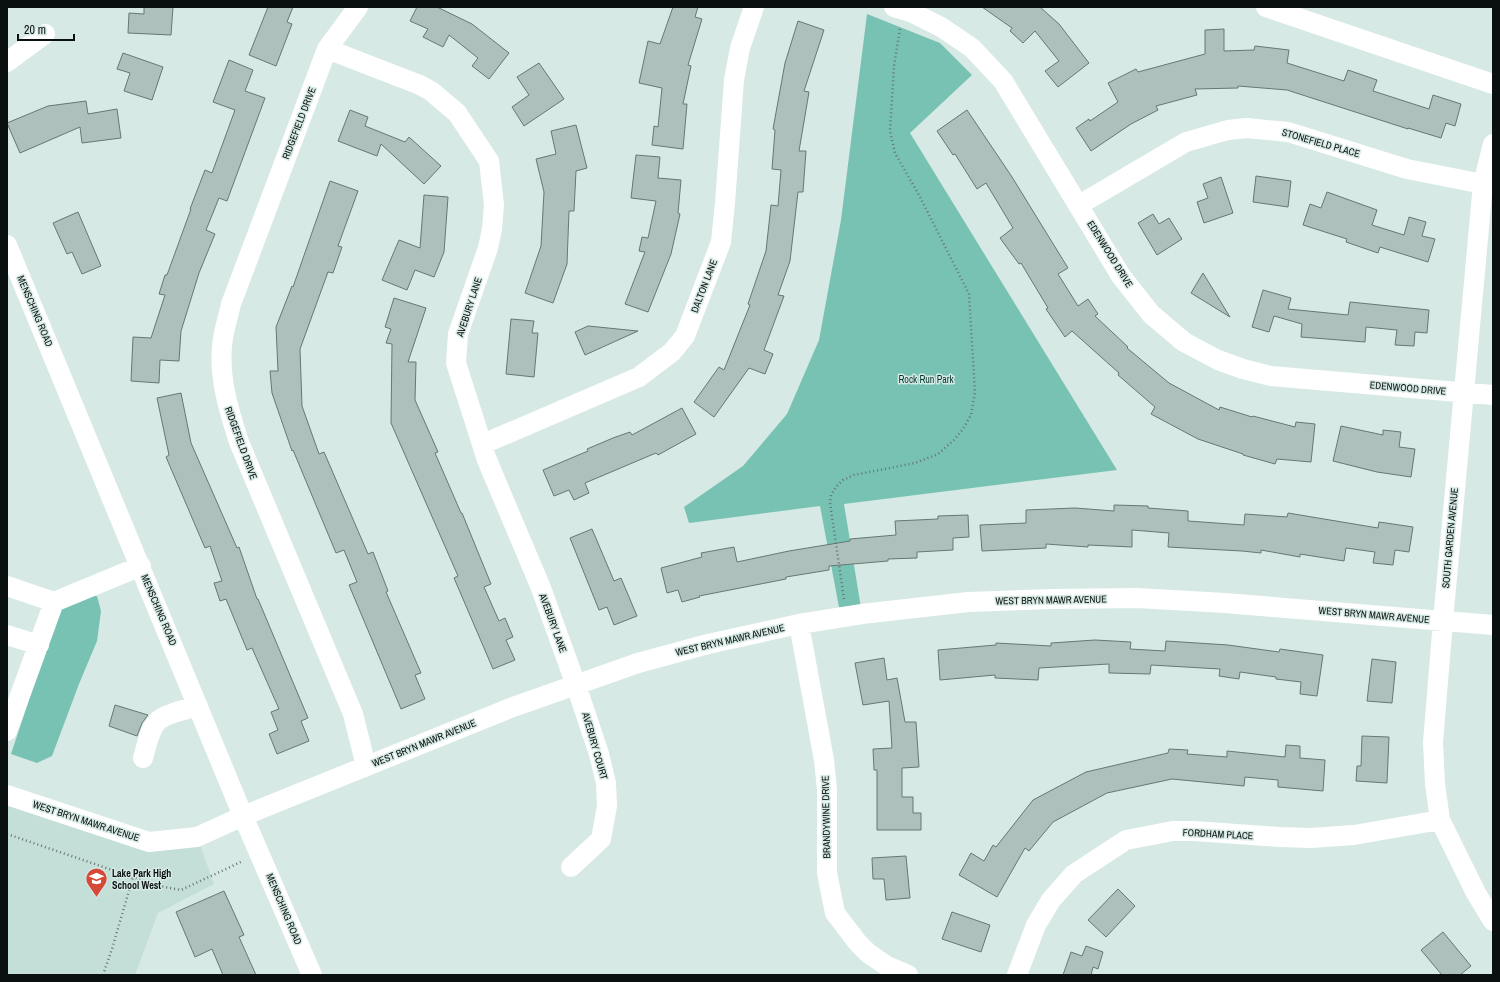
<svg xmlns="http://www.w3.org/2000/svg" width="1500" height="982" viewBox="0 0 1500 982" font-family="'Archivo Narrow',sans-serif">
<rect width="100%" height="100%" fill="#d6e9e4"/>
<path fill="#c3dfd8" d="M 7,795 L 149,842 L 197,837 L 214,884 L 158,913 L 135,975 L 7,975 Z"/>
<path fill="#78c2b3" d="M 867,14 L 940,43 L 972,75 L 910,133 L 1117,470 L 844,504 L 862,614 L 841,618 L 820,506 L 689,523 L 684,507 L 743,466 L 787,414 L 819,340 L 841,220 Z
M 92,595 L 97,596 L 101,611 L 97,641 L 79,684 L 52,756 L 37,763 L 11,754 L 59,610 Z"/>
<path fill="#aec0bc" stroke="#667874" d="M 144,7 L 173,7 L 171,35 L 128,33 L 129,13 L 144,14 Z
M 268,7 L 293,7 L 287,22 L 292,24 L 276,66 L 249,55 Z
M 417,7 L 437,7 L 472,24 L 509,53 L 489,79 L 472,66 L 478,58 L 449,35 L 443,47 L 423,37 L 428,29 L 410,21 Z
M 673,7 L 698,7 L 695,17 L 702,19 L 688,65 L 691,66 L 683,104 L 687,104 L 683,149 L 652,145 L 654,126 L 658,127 L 662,88 L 639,83 L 648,41 L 660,44 Z
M 982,7 L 1040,7 L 1059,24 L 1089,63 L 1058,87 L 1045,71 L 1059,61 L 1035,31 L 1023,43 L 1010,31 L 1012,28 Z
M 798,21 L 824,30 L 804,91 L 809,92 L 799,151 L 806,151 L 803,192 L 798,192 L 790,261 L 778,295 L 784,296 L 764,350 L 773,354 L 765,374 L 749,368 L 714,417 L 694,402 L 719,367 L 724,370 L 750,305 L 748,304 L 766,251 L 771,205 L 778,206 L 781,170 L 772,169 L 775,130 L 773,129 L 785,63 Z
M 1224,29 L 1224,51 L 1254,50 L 1255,46 L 1289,50 L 1287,63 L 1344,81 L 1348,70 L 1377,80 L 1373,91 L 1429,109 L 1433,95 L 1461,104 L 1455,126 L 1446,123 L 1441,138 L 1408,128 L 1408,129 L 1287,90 L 1238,86 L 1238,88 L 1195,89 L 1197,95 L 1156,106 L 1158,110 L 1131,124 L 1091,151 L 1076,128 L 1089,119 L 1090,121 L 1118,102 L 1108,83 L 1136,69 L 1138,72 L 1205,54 L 1205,30 Z
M 123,53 L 163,67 L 152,100 L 124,91 L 130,73 L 117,69 Z
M 229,60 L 253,70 L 245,91 L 265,98 L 227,201 L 219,198 L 206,230 L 215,234 L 199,273 L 181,331 L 179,361 L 160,360 L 159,383 L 131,381 L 133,337 L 151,338 L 165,295 L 159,294 L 165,275 L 167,275 L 191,209 L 190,209 L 205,170 L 212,173 L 235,110 L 213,102 Z
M 539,63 L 564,99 L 524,126 L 512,107 L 529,95 L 517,77 Z
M 86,101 L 88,114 L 117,109 L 121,138 L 82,143 L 80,127 L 20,153 L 7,123 L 48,106 Z
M 350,110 L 368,117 L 365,126 L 405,142 L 409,137 L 441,166 L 424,184 L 381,144 L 377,156 L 338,141 Z
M 967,110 L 1012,177 L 1068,268 L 1058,274 L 1078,306 L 1088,299 L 1098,314 L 1095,316 L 1128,347 L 1127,348 L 1169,383 L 1219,410 L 1220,407 L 1252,417 L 1253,416 L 1295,427 L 1296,422 L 1315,424 L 1311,462 L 1277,459 L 1275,464 L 1243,455 L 1243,454 L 1198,439 L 1151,414 L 1155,407 L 1118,375 L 1119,373 L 1072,331 L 1065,337 L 1046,309 L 1048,308 L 1021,263 L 1019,264 L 1000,238 L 1013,228 L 986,183 L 977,189 L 955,154 L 953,155 L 937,131 Z
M 576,125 L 587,168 L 576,171 L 574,211 L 569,211 L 567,264 L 553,303 L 525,293 L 541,246 L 544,192 L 536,159 L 556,154 L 551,131 Z
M 636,155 L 660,157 L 658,178 L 681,180 L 678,213 L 680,214 L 671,254 L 648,312 L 625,304 L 645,252 L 639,251 L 642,237 L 648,238 L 656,201 L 631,198 Z
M 1256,176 L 1291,181 L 1288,207 L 1253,202 Z
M 1221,177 L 1233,213 L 1204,223 L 1197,202 L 1208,198 L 1203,184 Z
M 330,181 L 358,191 L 338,246 L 342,247 L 333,273 L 328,272 L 300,349 L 302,406 L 319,454 L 324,452 L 368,554 L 373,552 L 388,591 L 386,592 L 421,673 L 415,675 L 425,699 L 401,709 L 349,585 L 357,582 L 344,550 L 336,553 L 293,450 L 292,451 L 272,393 L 270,371 L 278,371 L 276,327 L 292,286 L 293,287 Z
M 1327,192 L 1377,210 L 1372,225 L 1404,235 L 1409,217 L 1426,222 L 1422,236 L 1435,239 L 1428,262 L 1380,247 L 1378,253 L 1346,242 L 1347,239 L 1303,225 L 1310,204 L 1321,208 Z
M 424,195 L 448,197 L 444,252 L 434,277 L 415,270 L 407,290 L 382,280 L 399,240 L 420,248 Z
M 78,212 L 101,266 L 82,274 L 72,252 L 67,254 L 53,223 Z
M 1153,214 L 1159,224 L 1169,218 L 1182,239 L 1157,255 L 1138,223 Z
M 1203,273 L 1230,317 L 1191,293 Z
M 1263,290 L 1291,298 L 1288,309 L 1348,315 L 1350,302 L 1429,310 L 1427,333 L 1415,332 L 1414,346 L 1395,345 L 1397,330 L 1366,327 L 1365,342 L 1301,337 L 1302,324 L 1274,316 L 1269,332 L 1252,327 Z
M 394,298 L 426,308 L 408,362 L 416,362 L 415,400 L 438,452 L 435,453 L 461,513 L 462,513 L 491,584 L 484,587 L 499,621 L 505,618 L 513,637 L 506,640 L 515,660 L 493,669 L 454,578 L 458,576 L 391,423 L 392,344 L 386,343 L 391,329 L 385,327 Z
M 511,319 L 534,321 L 532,333 L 538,333 L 534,377 L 506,374 Z
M 588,326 L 638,331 L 585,355 L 575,332 Z
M 181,393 L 191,443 L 237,548 L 239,547 L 257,599 L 258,599 L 308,718 L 301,721 L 309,741 L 277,754 L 269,734 L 278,730 L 271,712 L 279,709 L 252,648 L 247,650 L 226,599 L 220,601 L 214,583 L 222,581 L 210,546 L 205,548 L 166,457 L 169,455 L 157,398 Z
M 682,408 L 696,434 L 658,455 L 656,453 L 585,483 L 589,493 L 574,500 L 569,490 L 554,496 L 543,470 L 588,451 L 587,449 L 613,438 L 630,432 L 632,435 Z
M 1341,426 L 1383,435 L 1383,430 L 1401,432 L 1399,447 L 1415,449 L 1411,477 L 1377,472 L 1333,461 Z
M 1114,505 L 1148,506 L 1148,508 L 1188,511 L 1188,521 L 1244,525 L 1245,514 L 1287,517 L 1288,513 L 1378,528 L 1379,522 L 1413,527 L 1409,552 L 1395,550 L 1393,565 L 1373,563 L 1375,552 L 1346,548 L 1344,561 L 1300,554 L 1300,557 L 1261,550 L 1261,553 L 1242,551 L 1168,547 L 1169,533 L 1132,530 L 1132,547 L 1088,545 L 1088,547 L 1046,544 L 1046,548 L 982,551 L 980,525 L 1026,523 L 1026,510 L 1075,508 L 1114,511 Z
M 968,515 L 969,537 L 953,538 L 953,550 L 917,552 L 917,558 L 888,559 L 888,561 L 829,566 L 829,570 L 786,577 L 786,579 L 699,596 L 700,597 L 682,602 L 678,590 L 667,593 L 661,568 L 702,557 L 701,553 L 734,547 L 737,562 L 789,551 L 850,541 L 850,539 L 896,535 L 895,521 L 938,519 L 938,516 Z
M 592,529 L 614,581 L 621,578 L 637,616 L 614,625 L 607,607 L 599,610 L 570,538 Z
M 1095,640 L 1131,642 L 1130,649 L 1165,651 L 1166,641 L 1228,645 L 1279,652 L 1280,649 L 1323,655 L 1317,696 L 1300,694 L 1301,682 L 1276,679 L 1276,677 L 1240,672 L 1239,679 L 1219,676 L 1220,669 L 1151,665 L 1150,674 L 1109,673 L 1109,664 L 1039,668 L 1038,680 L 995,678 L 995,675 L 940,680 L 938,650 L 996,645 L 996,643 L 1051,646 L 1051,643 Z
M 884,658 L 887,680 L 897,678 L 905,722 L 916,722 L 919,767 L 902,768 L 902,797 L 913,797 L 913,813 L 921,813 L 921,830 L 877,830 L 877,770 L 874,770 L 873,749 L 892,748 L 889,701 L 863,705 L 855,663 Z
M 1372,659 L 1396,662 L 1392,703 L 1367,701 Z
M 115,705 L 148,715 L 142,723 L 137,736 L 109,726 Z
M 1362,736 L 1389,737 L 1387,783 L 1356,781 L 1357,766 L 1361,766 Z
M 1286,745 L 1300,746 L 1300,758 L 1325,760 L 1323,791 L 1278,787 L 1278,780 L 1245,777 L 1244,786 L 1172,779 L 1107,793 L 1053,822 L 1029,851 L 1025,848 L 997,897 L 959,875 L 971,853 L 984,861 L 993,845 L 996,847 L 1033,800 L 1086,772 L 1168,753 L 1169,749 L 1188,750 L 1187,754 L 1227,757 L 1227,751 L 1285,757 Z
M 906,856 L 910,898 L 886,900 L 884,879 L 873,879 L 872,858 Z
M 1118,889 L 1135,906 L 1106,937 L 1088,920 Z
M 224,891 L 244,935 L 239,937 L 256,975 L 223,975 L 212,949 L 195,957 L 176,912 Z
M 952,912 L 990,925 L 981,952 L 942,939 Z
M 1443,932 L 1471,966 L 1460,975 L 1442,975 L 1421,950 Z
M 1086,946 L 1103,952 L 1098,969 L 1093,967 L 1091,975 L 1063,975 L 1071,952 L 1082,956 Z"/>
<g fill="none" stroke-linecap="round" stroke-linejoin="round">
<path stroke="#687472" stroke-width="2.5" stroke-dasharray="1 3" stroke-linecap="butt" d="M 844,599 L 830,503 L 831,495 L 836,487 L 843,480 L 854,475 L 915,463 L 938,454 L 954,440 L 963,429 L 971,415 L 975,392 L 969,294 L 920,197 L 895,153 L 890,131 L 894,66 L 900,29
M 7,834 L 159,886 L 181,890 L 243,861
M 103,975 L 112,949 L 133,877"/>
<path stroke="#fff" stroke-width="20" d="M 358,7 L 327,49 L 231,304 C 228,318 223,332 222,346 C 219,379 229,411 239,442 L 353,714 L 366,766
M 894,7 L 913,13 L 941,27 L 972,48 L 1003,81 L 1121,276 L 1151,314 L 1184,342 L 1218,360 L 1243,369 L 1271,376 L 1493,395
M 1266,7 L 1493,84
M 327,49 L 420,85 L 431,91 L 457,113 L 489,161 L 494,205 L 492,229 L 488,248 L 458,334 L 456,363 L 487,460 L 541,588 L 576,685 L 599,754 L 606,783 L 607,806 L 601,839 L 571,867
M 7,62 L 45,34
M 1493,144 L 1483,184 L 1443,621 L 1433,742 L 1435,784 L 1440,820 L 1476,893 L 1493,921
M 1079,205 L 1186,142 L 1228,130 L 1247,128 L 1288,132 L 1407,169 L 1483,184
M 7,245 L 243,816 L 312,975
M 483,444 L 639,377 L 672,352 L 685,336 L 721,242 L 725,203 L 734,80 L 740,48 L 754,7
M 7,586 L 54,602 L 141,566
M 799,624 L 824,760 L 827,789 L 827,873 L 835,913 L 858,943 L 868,953 L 887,966 L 908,975
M 7,635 L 39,645
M 7,731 L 54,602
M 143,758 C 147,746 149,728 159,720 C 167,713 188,709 198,706
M 7,795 L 149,842 L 197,837 L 243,816 L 513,707 L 638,663 L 708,644 L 799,624 L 862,614 L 968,602 L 1052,599 L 1137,598 L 1225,603 L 1493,625
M 1017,975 L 1036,925 L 1051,900 L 1074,874 L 1126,840 L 1173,831 L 1194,831 L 1279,837 L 1311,838 L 1354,835 L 1440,820"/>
</g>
<defs>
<symbol id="school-pin" viewBox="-11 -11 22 30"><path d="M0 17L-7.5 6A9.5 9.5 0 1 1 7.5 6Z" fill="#d64938" stroke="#d6e9e4"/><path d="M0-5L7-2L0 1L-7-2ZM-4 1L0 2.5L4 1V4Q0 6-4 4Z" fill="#fff"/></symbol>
</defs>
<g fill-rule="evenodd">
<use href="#school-pin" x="84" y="866" width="25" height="34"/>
</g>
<g text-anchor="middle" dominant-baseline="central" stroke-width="3" stroke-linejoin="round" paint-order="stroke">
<g font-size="10" fill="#0a100f" stroke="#d6e9e4">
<text transform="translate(299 123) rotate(-69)">RIDGEFIELD DRIVE</text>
<text transform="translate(1321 143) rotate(16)">STONEFIELD PLACE</text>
<text transform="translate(1110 254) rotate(58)">EDENWOOD DRIVE</text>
<text transform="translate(704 286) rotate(-69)">DALTON LANE</text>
<text transform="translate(469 307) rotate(-72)">AVEBURY LANE</text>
<text transform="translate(35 311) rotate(67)">MENSCHING ROAD</text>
<text transform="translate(1408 388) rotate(5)">EDENWOOD DRIVE</text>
<text transform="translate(241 443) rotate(70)">RIDGEFIELD DRIVE</text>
<text transform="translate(1450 538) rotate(-85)">SOUTH GARDEN AVENUE</text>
<text transform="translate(1051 600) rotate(-1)">WEST BRYN MAWR AVENUE</text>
<text transform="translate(159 610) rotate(67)">MENSCHING ROAD</text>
<text transform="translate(1374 615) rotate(5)">WEST BRYN MAWR AVENUE</text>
<text transform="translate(553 623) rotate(70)">AVEBURY LANE</text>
<text transform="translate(730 640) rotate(-13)">WEST BRYN MAWR AVENUE</text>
<text transform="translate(424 743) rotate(-22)">WEST BRYN MAWR AVENUE</text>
<text transform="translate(595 746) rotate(74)">AVEBURY COURT</text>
<text transform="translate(826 817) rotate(-91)">BRANDYWINE DRIVE</text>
<text transform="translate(86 821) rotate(18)">WEST BRYN MAWR AVENUE</text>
<text transform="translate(1218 834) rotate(3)">FORDHAM PLACE</text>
<text transform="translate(284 909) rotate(67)">MENSCHING ROAD</text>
</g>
<g font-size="10" fill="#043831" stroke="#d6e9e4">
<text x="926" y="379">Rock Run Park</text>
</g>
<g font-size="10" font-weight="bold" fill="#0a100f" stroke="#d6e9e4" text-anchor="start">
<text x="112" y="873">Lake Park High<tspan x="112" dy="12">School West</tspan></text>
</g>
</g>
<rect width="1500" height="982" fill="none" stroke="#0a100f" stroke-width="16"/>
<path d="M18 34v6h56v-6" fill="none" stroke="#0a100f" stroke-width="2"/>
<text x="24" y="34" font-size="12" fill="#0a100f" stroke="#d6e9e4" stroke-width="3" paint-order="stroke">20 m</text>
</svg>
